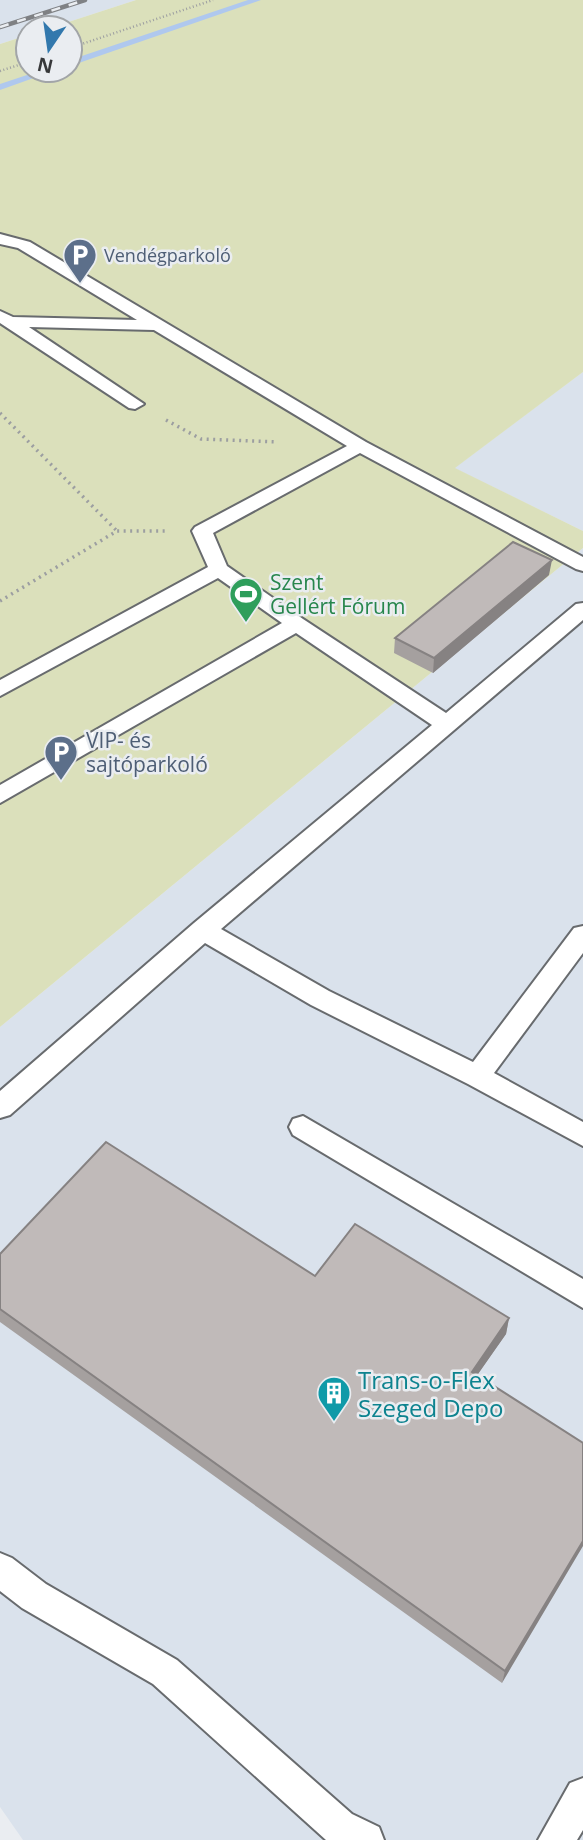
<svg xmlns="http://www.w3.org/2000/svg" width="583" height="1840" viewBox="0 0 583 1840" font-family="'Open Sans',sans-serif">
<rect width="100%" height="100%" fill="#eaedf1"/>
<path fill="#dae2ec" d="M 0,0 L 136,0 L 50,28 L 28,28 L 28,35 L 0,44 Z
M 583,372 L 583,531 L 454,468 L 468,458 Z
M 583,548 L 583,1840 L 23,1840 L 0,1807 L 0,1027 Z"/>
<path fill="#dbe0bb" d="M 136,0 L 583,0 L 583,372 L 455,468 L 583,531 L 583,548 L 0,1027 L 0,44 L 28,35 L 28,70 L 70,70 L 70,28 L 50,28 Z"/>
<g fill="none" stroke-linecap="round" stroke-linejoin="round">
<path fill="#afc8ee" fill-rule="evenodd" d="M 248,0 L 261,0 L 70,66 L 70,60 Z
M 42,70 L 56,70 L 0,90 L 0,84 Z"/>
<defs>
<path id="lane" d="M 0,234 L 30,242 L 366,442 L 583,557 L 583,571 L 576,569 L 360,453 L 213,533 L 227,566 L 303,619 L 446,713 L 576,604 L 583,603 L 583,620 L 221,929 L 329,991 L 473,1062 L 574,928 L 583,926 L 583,953 L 494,1073 L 583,1122 L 583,1146 L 468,1084 L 311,1005 L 205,943 L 10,1115 L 0,1118 L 0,1091 L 194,923 L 432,725 L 296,633 L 0,803 L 0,785 L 282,623 L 218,578 L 0,696 L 0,680 L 208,567 L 192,531 L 195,527 L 347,446 L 154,330 L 29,327 L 144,404 L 135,409 L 129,408 L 0,323 L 0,311 L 13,317 L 137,320 L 18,248 L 0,244 Z
M 303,1116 L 583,1279 L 583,1308 L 293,1135 L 289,1127 L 293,1119 Z
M 0,1553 L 12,1558 L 46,1584 L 177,1660 L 352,1814 L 379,1827 L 384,1840 L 326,1840 L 153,1684 L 22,1608 L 0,1591 Z
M 583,1778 L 583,1830 L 577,1840 L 538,1840 L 570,1783 Z"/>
</defs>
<use href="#lane" stroke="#686b6e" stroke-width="4"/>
<path stroke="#9c9ea1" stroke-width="2.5" stroke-dasharray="1 2.5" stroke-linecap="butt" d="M 70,48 L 213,0
M 0,71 L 28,62"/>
<path stroke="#9c9ea1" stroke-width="3.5" stroke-dasharray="2 4.5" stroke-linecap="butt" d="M 0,413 L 117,531
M 166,420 L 201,439 L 278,442
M 0,601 L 117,531 L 165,531"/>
<use href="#lane" fill="#fff" fill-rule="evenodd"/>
<defs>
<path id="rail" d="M 0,27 L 85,0"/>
</defs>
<use href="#rail" stroke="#7f8184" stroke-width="4.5"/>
<use href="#rail" stroke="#eaedf1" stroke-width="2.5" stroke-dasharray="9" stroke-linecap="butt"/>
</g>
<path fill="#a5a09f" d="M 549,575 L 433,673 L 394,653 L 395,638 Z
M 0,1254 L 315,1276 L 509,1318 L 506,1334 L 477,1375 L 583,1443 L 502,1683 L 0,1322 Z"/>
<path fill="#868282" d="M 552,560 L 549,575 L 433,673 L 434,658 Z
M 509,1318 L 506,1334 L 469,1387 L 472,1372 Z
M 583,1541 L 583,1546 L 502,1683 L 505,1671 Z"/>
<path fill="#c0bab9" stroke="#868282" stroke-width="2" d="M 513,542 L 552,560 L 434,658 L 395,638 Z
M 106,1142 L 315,1276 L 355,1224 L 509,1318 L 472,1372 L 583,1443 L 583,1541 L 505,1671 L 0,1309 L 0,1254 Z"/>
<defs>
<symbol id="parking-pin" viewBox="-11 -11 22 30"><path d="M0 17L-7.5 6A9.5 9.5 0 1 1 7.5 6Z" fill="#5c6f8a" stroke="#eaedf1"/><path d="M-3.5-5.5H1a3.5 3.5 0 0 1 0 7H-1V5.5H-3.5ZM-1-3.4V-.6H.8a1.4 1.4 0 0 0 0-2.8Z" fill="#fff"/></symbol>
<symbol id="stadium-pin" viewBox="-11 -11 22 30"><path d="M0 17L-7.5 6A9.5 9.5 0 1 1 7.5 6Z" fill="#2e9e5b" stroke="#eaedf1"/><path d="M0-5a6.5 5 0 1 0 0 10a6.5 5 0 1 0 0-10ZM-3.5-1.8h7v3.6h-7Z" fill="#fff"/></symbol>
<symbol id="building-pin" viewBox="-11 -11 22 30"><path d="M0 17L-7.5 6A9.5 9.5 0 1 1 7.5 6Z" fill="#0f9aa8" stroke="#eaedf1"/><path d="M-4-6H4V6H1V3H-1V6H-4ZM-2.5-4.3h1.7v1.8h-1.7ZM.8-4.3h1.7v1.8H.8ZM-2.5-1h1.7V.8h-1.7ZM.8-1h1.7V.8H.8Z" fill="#fff"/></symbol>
</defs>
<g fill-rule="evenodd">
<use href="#parking-pin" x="61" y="236" width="38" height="52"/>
<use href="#stadium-pin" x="227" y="575" width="38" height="52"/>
<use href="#parking-pin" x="42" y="733" width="38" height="52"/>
<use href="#building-pin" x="315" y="1374" width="38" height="52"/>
</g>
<g text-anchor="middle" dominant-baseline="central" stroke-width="5" stroke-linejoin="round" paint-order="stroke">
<g font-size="18" fill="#4e5e75" stroke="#eaedf1" text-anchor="start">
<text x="104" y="255">Vendégparkoló</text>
</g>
<g font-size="21" fill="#27864d" stroke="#eaedf1" text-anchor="start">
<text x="270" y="582">Szent<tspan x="270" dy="24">Gellért Fórum</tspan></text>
</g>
<g font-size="21" fill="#4e5e75" stroke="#eaedf1" text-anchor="start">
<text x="86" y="740">VIP- és<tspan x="86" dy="24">sajtóparkoló</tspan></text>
</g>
<g font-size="24" fill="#0d838f" stroke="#eaedf1" text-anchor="start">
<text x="358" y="1379">Trans-o-Flex<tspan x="358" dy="28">Szeged Depo</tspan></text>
</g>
</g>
<g transform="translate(49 49) rotate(193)"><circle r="33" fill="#eaedf1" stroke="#a2a5a8" stroke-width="2"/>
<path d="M0-5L12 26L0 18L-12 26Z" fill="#3278ad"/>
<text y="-10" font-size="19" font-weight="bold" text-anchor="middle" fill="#37383a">N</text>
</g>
</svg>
